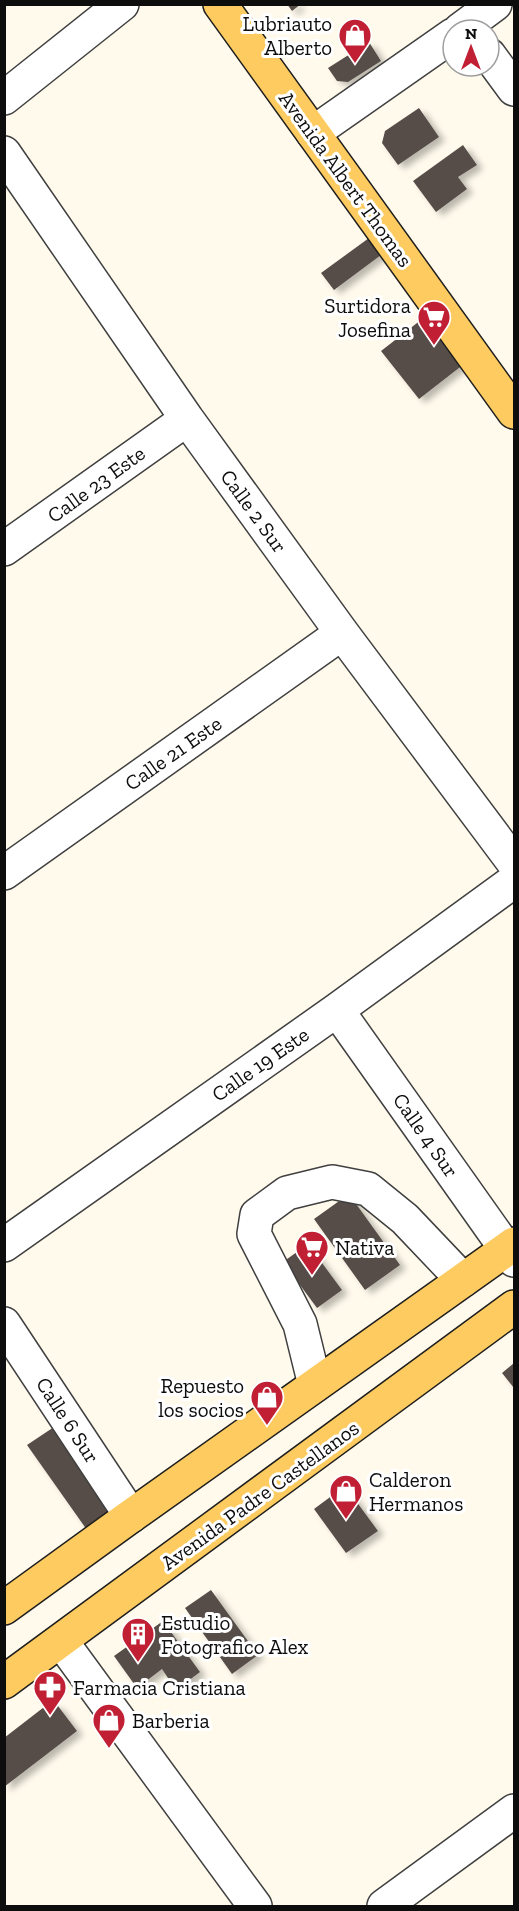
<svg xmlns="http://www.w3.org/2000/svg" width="519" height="1911" viewBox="0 0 519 1911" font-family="'Zilla Slab',serif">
<defs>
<filter id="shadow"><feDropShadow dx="6" dy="4" stdDeviation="3" flood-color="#0004"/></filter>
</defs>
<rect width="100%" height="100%" fill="#fffaec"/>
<path fill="#564d49" filter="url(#shadow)" d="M 287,4 L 301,4 L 292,11 Z
M 369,42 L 381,61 L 348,82 L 337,81 L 328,68 Z
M 419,108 L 439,137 L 398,165 L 382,143 L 385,131 Z
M 463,145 L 477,165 L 458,177 L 467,189 L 436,212 L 413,181 Z
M 369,238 L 381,255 L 334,290 L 321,273 Z
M 426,316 L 464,364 L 419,399 L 381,351 Z
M 349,1194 L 400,1265 L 365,1290 L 314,1219 Z
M 308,1244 L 342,1290 L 317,1308 L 283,1262 Z
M 514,1363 L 514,1388 L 502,1373 Z
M 60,1423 L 119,1507 L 87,1530 L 27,1445 Z
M 345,1486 L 378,1531 L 346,1553 L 314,1509 Z
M 211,1590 L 258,1655 L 232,1674 L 185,1608 Z
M 163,1621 L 200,1672 L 176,1690 L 162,1669 L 137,1688 L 114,1656 Z
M 48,1704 L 58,1706 L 77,1731 L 4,1787 L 4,1738 Z"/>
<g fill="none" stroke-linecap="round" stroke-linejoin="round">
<defs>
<path id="minor" d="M 460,30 L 495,4
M 489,55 L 514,89
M 4,98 L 122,4
M 313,133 L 453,35
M 4,153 L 187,419 L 342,633 L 514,863
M 4,549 L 187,419
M 4,873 L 342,633
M 337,1010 L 514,1260
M 4,1245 L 337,1010 L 514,881
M 4,1324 L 131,1516
M 315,1385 L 300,1324 L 254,1234 L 257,1215 L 287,1193 L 332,1182 L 368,1189 L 405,1219 L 463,1280
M 61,1641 L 255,1906
M 384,1906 L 514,1811"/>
<path id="major" d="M 220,4 L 514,412
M 4,1608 L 131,1516 L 514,1244
M 4,1682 L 514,1307"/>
</defs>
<use href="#minor" stroke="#404040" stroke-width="36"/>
<use href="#major" stroke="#1e1e1e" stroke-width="36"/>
<use href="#minor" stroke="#fff" stroke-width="33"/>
<use href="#major" stroke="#fdcb5f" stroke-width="33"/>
</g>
<defs>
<symbol id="shop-pin" viewBox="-11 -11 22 30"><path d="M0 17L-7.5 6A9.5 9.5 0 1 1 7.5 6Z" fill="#c12034" stroke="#fff"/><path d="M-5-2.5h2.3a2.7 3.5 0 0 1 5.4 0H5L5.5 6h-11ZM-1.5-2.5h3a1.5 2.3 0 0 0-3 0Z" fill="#fff"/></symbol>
<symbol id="supermarket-pin" viewBox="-11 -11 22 30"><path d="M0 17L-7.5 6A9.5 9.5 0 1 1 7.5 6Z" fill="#c12034" stroke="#fff"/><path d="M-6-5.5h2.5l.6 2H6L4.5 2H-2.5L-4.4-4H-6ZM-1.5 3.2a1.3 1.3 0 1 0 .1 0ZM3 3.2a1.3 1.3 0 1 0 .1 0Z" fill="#fff"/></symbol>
<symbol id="building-pin" viewBox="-11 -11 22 30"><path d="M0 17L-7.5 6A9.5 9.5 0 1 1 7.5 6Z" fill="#c12034" stroke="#fff"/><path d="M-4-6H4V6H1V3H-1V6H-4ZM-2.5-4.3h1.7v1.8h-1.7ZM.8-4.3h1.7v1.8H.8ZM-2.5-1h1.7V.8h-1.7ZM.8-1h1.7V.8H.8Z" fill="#fff"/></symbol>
<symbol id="pharmacy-pin" viewBox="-11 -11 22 30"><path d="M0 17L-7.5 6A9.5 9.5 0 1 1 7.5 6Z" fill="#c12034" stroke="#fff"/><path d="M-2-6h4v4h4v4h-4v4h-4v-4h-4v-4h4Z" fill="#fff"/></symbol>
</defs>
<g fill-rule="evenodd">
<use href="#shop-pin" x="336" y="16" width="38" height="52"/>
<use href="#supermarket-pin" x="415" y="298" width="38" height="52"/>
<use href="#supermarket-pin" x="293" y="1228" width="38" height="52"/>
<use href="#shop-pin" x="248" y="1378" width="38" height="52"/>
<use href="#shop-pin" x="327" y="1472" width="38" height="52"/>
<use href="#building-pin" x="119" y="1615" width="38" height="52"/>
<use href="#pharmacy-pin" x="31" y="1668" width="38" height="52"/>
<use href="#shop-pin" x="90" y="1701" width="38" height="52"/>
</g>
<g text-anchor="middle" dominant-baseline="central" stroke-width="6" stroke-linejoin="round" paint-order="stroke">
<g font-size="21" fill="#0d0d0d" stroke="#fff" text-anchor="start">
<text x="332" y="23" text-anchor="end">Lubriauto<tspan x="332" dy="24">Alberto</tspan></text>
<text x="411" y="305" text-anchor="end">Surtidora<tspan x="411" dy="24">Josefina</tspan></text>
<text x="335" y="1247">Nativa</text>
<text x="244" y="1385" text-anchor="end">Repuesto<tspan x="244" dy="24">los socios</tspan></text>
<text x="369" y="1479">Calderon<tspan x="369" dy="24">Hermanos</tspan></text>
<text x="161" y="1622">Estudio<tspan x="161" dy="24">Fotografico Alex</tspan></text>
<text x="73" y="1687">Farmacia Cristiana</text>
<text x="132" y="1720">Barberia</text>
</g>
<g font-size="21" fill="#0d0d0d" stroke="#fff">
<text transform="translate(346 179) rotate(54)">Avenida Albert Thomas</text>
<text transform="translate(96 484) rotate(-36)">Calle 23 Este</text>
<text transform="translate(254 511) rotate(54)">Calle 2 Sur</text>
<text transform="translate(173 753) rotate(-35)">Calle 21 Este</text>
<text transform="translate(260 1064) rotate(-35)">Calle 19 Este</text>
<text transform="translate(426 1135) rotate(55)">Calle 4 Sur</text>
<text transform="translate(68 1420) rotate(57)">Calle 6 Sur</text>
<text transform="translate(260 1495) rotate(-36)">Avenida Padre Castellanos</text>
</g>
</g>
<rect width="519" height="1911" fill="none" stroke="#0d0d0d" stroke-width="12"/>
<g transform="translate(471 48)"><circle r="28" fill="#ffffff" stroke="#9e9e9e" stroke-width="1.5"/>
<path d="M0-4.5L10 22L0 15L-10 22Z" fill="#c12034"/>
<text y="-9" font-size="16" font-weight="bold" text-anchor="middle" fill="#0d0d0d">N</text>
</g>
</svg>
